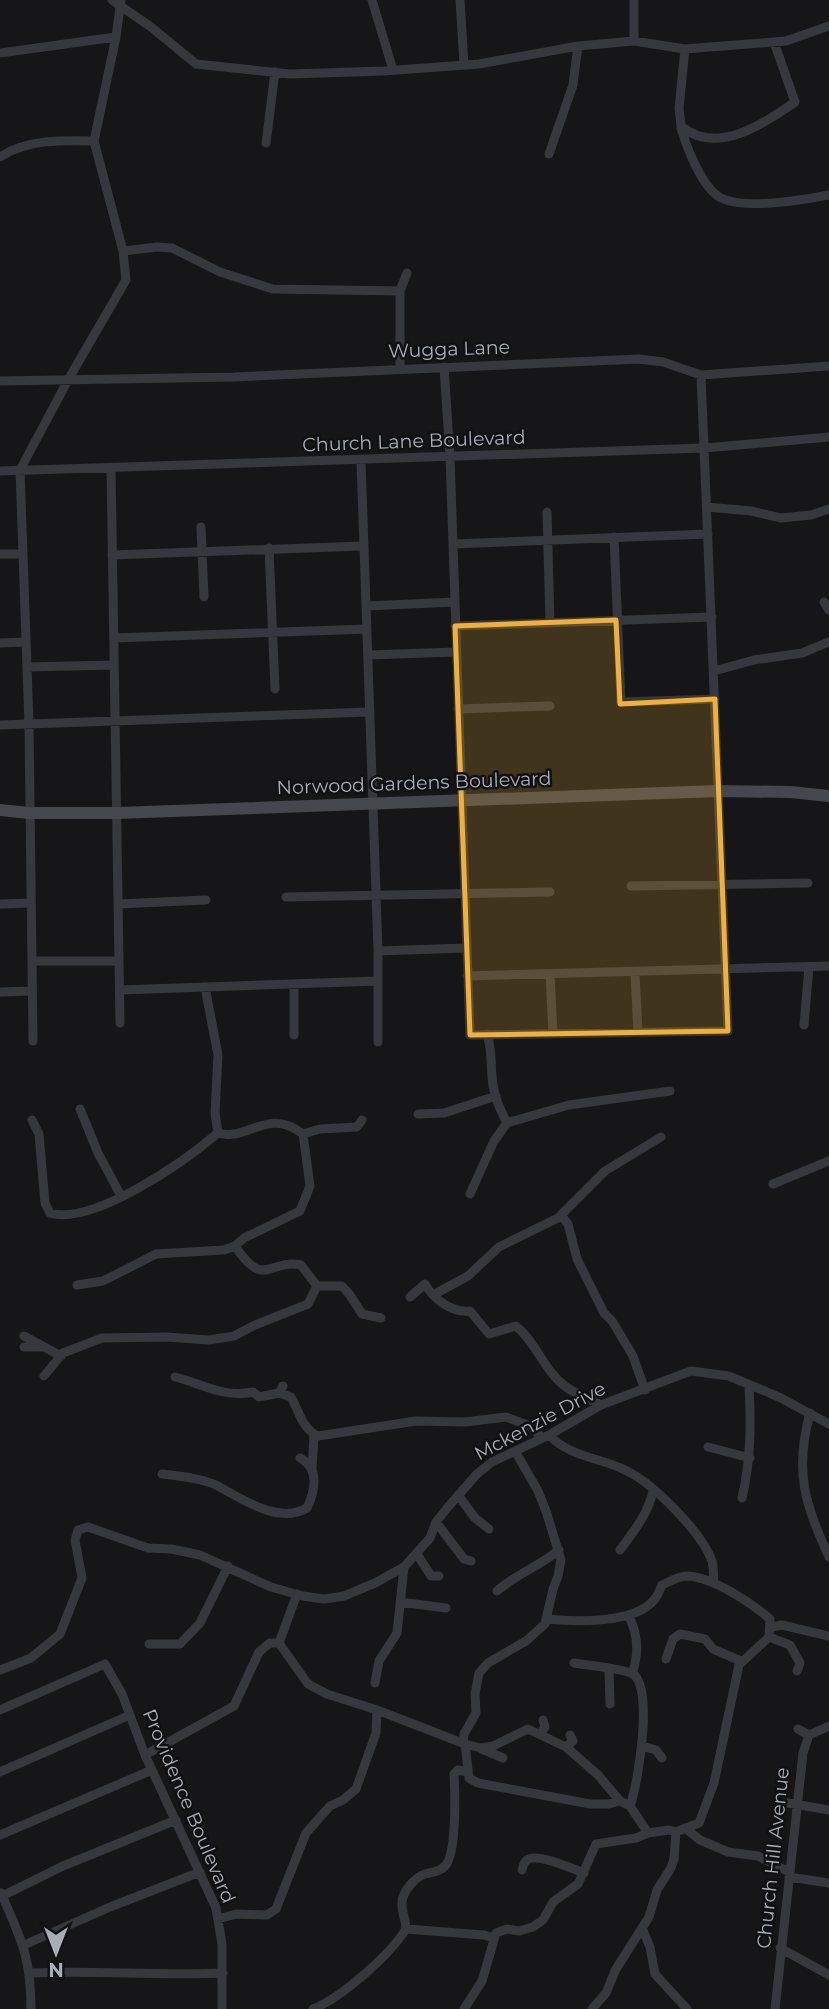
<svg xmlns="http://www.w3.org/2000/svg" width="829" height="2009" viewBox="0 0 829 2009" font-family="Montserrat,sans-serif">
<rect width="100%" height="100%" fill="#161618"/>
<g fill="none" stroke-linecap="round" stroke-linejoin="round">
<path stroke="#37383d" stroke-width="9" d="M 112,0 L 151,27 L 196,64 L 290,74 L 384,71 L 479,64 L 578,46 L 634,41 L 685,49 L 786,41 L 829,26
M 372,0 L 393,70
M 460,0 L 464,65
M 634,0 L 634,41
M 685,49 L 679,108 L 681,126 C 716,156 764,124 795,102 L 774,42
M 0,53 L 116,37
M 681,128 C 687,148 702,188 721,198 C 746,210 803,200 829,195
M 266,143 L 275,72
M 549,154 L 573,85 L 578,46
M 0,157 C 27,139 63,140 94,141
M 123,251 L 157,247 L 172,248 L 220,272 L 273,289 L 400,291
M 444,367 L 450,457 L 470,1035 L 728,1031 L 701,375
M 400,369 L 400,291 L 407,273
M 0,381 L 234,377 L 639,359 L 663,362 L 701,375 L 829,366
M 361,461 L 378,951 L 378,1042
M 111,468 L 120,1023
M 0,471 L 705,448 L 829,437
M 707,507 L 751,511 L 781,518 L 811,515 L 829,509
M 547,512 L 550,623
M 201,527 L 204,597
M 614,537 L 621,702 L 715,699
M 453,544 L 708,534
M 269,548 L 275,689
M 0,554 L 23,554
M 112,555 L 362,546
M 824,602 L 829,610
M 366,606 L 455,602
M 455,626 L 712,617
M 114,638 L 367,629
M 0,643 L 26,642
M 368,655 L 456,652
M 27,667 L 114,665
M 714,671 L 754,660 L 802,653 L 829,642
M 458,709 L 550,706
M 0,725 L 370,712
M 631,886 L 808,883
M 286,897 L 550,892
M 0,904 L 31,903
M 118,904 L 206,900
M 378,951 L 466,948
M 32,961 L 119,961
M 635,973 L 638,1032
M 550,974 L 553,1034
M 467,976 L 829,966
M 205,987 L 218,1055 L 215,1113 L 218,1133 C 249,1142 267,1106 303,1134 L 310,1186 L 300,1211 L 244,1238 L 235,1246 C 265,1291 269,1258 301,1265 L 317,1286
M 120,990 L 378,981
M 0,992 L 32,991
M 804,1025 L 809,967
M 487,1034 C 493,1052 490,1067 493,1085 C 495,1099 501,1111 507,1123 L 569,1105 L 670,1091
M 294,1035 L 294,984
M 33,1041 L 29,724 L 20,470 L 68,380 L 126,280 L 123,251 L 94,141 L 116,37 L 121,0
M 80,1109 L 98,1153 L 121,1196
M 418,1114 L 444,1113 L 496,1096
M 32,1120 L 39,1134 L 45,1203 L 50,1213 C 93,1226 185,1161 218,1133
M 303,1134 L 320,1129 L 357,1127 L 362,1120
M 773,1184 L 829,1161
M 470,1194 L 494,1141 L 507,1123
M 561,1215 L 568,1224 L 577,1259 L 604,1313 L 612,1321 L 633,1356 L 645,1390
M 77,1285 L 103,1281 L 156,1254 L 224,1250 L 235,1246
M 433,1295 L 468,1276 L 499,1247 L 558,1218 L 605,1171 L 661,1137
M 410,1297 L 425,1284 C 433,1299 452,1313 470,1311 L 489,1334 L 516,1326 C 536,1342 544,1371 566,1387 C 576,1394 590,1399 601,1405
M 24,1336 L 61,1356
M 24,1347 L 41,1347
M 44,1376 L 63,1353 L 102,1338 L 167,1337 L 209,1340 L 234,1336 L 255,1325 L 308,1304 L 317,1286 L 342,1286 L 350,1295 L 362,1314 L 381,1318
M 175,1377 C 204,1384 222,1398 253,1392 L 259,1397 L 279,1393 L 283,1386
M 279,1393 L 291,1397 C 299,1411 302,1429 318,1436 L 416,1421 L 465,1422 L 506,1417 L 530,1426 L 542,1438
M 810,1413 C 794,1472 805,1504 829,1557
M 549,1435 C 571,1458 600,1457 627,1471 C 654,1484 702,1533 712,1561 C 714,1568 713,1576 714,1583
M 708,1447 L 750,1458
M 312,1470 L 314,1435
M 162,1474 C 179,1476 201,1478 216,1485 C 241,1498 278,1525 307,1508 C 315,1491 320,1468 300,1458
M 458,1495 L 475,1518 L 489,1529
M 742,1498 C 751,1460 751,1424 749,1385
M 436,1522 L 464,1559 L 471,1561
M 620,1550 C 634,1531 648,1514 653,1491
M 417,1554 L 431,1576 L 439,1576
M 497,1591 C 516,1574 540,1566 559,1550
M 400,1602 L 446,1608
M 628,1615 C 638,1633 639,1654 632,1674
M 771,1627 L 782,1625 L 829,1636
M 769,1637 L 790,1645 L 800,1663 L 797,1671
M 279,1643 L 297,1594
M 149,1644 L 180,1644 L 200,1623 L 228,1566
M 666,1659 L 673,1639 L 680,1634 L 705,1639 L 713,1649 L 741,1661
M 574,1663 C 586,1665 625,1669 633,1674 C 654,1688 638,1784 630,1806
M 0,1670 L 31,1658 L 60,1634 L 82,1578 L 75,1540 L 78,1530 L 88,1527 L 148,1548 L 171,1549 L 200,1555 L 271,1587 L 303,1596 L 324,1599 L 344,1596 L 375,1583 L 404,1567 L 430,1538 L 436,1522 L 448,1507 L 477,1474 L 492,1462 L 549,1435 L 601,1405 L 667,1380 L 691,1371 L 729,1376 L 781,1398 L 829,1424
M 609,1670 L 610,1704
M 375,1683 L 379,1661 L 397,1633 L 404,1567
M 0,1710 L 105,1664 L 122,1694 L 145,1755 L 216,1908 L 222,1944 L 222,2009
M 798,1729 L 809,1735
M 540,1734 L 545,1727 L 543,1720
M 463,1743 L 464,1734 L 476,1713 L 475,1694 L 479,1673 L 488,1663 L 526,1641 L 545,1624 L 553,1589 L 558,1576 L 561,1560 L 546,1511 L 538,1491 L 515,1451
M 465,1744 L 469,1778 L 478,1783 L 590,1804 L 609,1804 L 620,1801
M 642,1746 L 656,1750 L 662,1758
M 566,1747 L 573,1741 L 570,1735
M 482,1749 L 503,1758
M 145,1755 L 234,1706 L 259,1652 L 270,1643 L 279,1643 L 308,1684 L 327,1694 L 377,1710 L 465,1744 L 481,1748 L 493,1746 L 528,1729 L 566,1747 L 598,1775 L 620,1801 L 630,1806 L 648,1833 L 669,1830 L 676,1832 L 699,1823 L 714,1783 L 739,1665 L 769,1637 L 770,1619 C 750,1602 714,1578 688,1576 C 679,1576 670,1581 662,1585 C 660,1589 658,1596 654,1600 C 634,1624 575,1622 546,1619
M 0,1772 L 130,1715
M 788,1803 L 829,1810
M 685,1828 L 700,1840 L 728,1852 L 758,1856 L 789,1872
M 0,1835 L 152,1770
M 522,1870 C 523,1866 524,1862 527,1860 C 536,1852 573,1869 584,1873
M 789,1877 L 829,1883
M 1,1893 C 21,1939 31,1957 31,2009
M 2,1896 L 63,1866 L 176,1820
M 218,1919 L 236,1914 L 267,1915 L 276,1909 L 306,1833 L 330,1806 L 343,1800 L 356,1789 L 376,1733 L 377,1710
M 642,1928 L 650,1947 L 655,1974 L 687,2009
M 406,1929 L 484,1935 L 493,1938
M 24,1945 L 110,1907 L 200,1872
M 780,1948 L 829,1975
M 30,1973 C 95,1970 159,1976 223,1973
M 313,2009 C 341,1998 390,1955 406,1929 C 406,1920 401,1910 402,1902 C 403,1891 415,1877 425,1874 C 432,1872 440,1872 445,1866 C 457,1854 455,1792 454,1774 L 458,1770 L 467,1772
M 464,2009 L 482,1981 L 496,1933 L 507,1929 L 519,1931 L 533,1927 L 543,1920 L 553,1902 L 578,1884 L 596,1844 L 636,1838 L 648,1833
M 592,2009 L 606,1993 L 616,1969 L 649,1917 L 657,1890 L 671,1868 L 674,1859 L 676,1832
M 775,2009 L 803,1753 L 809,1735 L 829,1726"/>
<path stroke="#45474d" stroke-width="12" d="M 0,810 L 29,813 L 117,813 L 717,791 L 791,792 L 829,796"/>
</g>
<path fill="#f2b134" fill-opacity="0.2" stroke="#f2b134" stroke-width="5" stroke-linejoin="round" d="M 616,620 L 620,704 L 715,699 L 728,1031 L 470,1035 L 455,626 Z"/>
<g text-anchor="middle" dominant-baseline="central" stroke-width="5" stroke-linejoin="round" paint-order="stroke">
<g font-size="19" fill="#a8adb8" stroke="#111113">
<text transform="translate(449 349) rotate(-2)">Wugga Lane</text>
<text transform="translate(414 441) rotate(-2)">Church Lane Boulevard</text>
<text transform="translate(414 783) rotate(-2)">Norwood Gardens Boulevard</text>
<text transform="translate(540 1421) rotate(-28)">Mckenzie Drive</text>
<text transform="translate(189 1806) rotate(67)">Providence Boulevard</text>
<text transform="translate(773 1858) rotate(-84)">Church Hill Avenue</text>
</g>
</g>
<g transform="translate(56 1953) rotate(180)" stroke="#111113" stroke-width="5" paint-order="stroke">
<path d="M0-5L12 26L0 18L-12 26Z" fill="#a8adb8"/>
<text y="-10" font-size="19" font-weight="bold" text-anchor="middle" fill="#a8adb8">N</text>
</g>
</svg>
